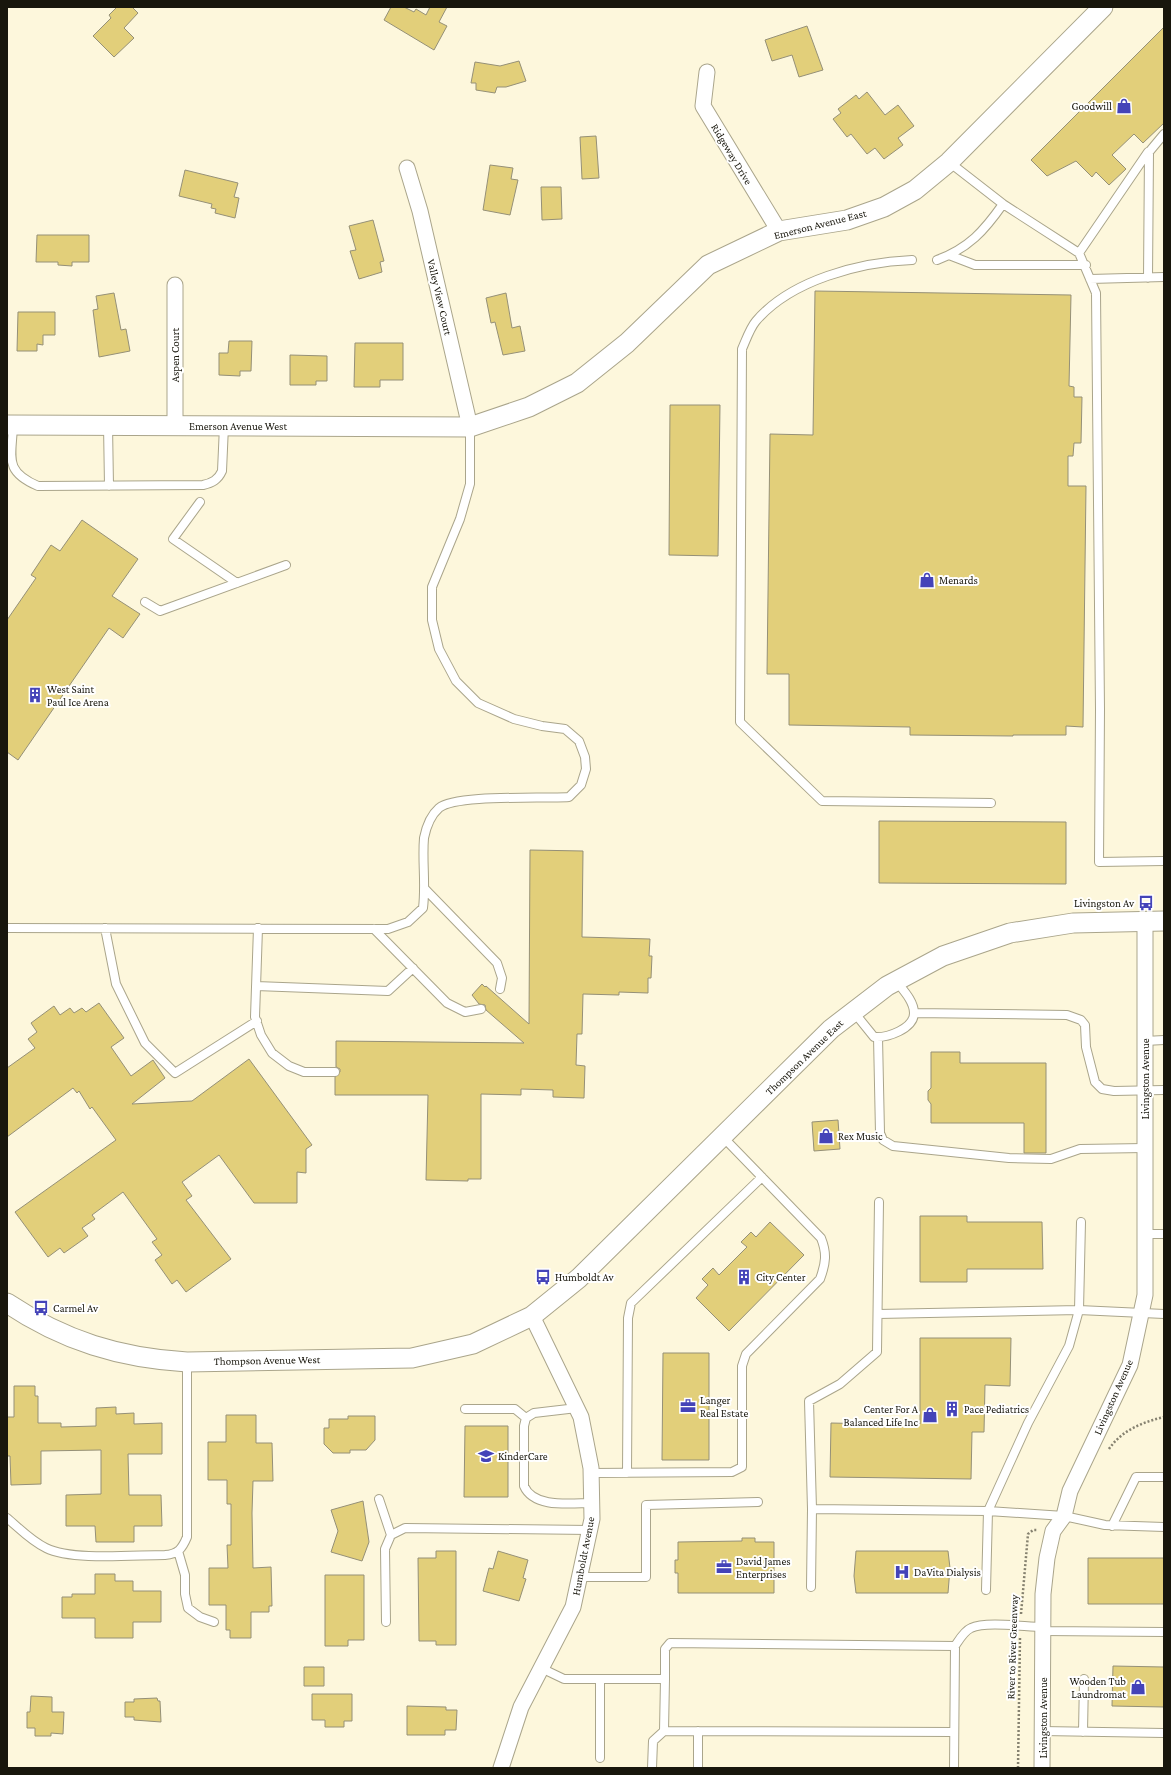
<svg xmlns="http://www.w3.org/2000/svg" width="1171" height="1775" viewBox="0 0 1171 1775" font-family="'Crimson Pro',serif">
<rect width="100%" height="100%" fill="#fdf7dc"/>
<path fill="#e2cf7a" stroke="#959077" d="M 117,7 L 132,7 L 138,13 L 124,28 L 134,38 L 114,57 L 93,36 L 111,18 L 109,15 Z
M 391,7 L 404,7 L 414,12 L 416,9 L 426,15 L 430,7 L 447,7 L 439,22 L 447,26 L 434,50 L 384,20 Z
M 807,26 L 823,70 L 799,77 L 792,55 L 772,61 L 765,40 Z
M 1164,27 L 1164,123 L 1143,143 L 1134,134 L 1112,155 L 1126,169 L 1109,185 L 1096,172 L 1092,177 L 1076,161 L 1047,176 L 1031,160 Z
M 519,61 L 526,81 L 506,87 L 497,87 L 495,93 L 476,90 L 476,83 L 471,83 L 475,62 L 500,66 Z
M 867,92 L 885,115 L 898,105 L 914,126 L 898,138 L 903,145 L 884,159 L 875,148 L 867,154 L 851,134 L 847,137 L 833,119 L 841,113 L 838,109 L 856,95 L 859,99 Z
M 596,136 L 599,178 L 582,179 L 580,137 Z
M 490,165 L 513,168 L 511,179 L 518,180 L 510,215 L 483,210 Z
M 185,170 L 238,183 L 234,197 L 239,198 L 235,218 L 215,213 L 216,209 L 211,208 L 212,204 L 179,196 Z
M 541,187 L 561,187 L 562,219 L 542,220 Z
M 373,220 L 384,261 L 380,262 L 382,272 L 359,279 L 350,251 L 356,250 L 349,226 Z
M 37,235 L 89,235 L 89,262 L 72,262 L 72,266 L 58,265 L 58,262 L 36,262 Z
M 815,291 L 1071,295 L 1069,386 L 1074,387 L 1074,397 L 1082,397 L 1081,443 L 1074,443 L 1073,456 L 1068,456 L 1068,486 L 1086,486 L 1083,727 L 1066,726 L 1066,735 L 1013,735 L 1013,736 L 910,735 L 910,727 L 789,725 L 789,674 L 767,674 L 770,434 L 813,435 Z
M 114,293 L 121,330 L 126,329 L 130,351 L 99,357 L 93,310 L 98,309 L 96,296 Z
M 506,293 L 512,328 L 520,326 L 525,351 L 503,355 L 495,322 L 491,323 L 486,298 Z
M 18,312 L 55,312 L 55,335 L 43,335 L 43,345 L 37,344 L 37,351 L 17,351 Z
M 229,341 L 252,341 L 251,371 L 240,371 L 240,376 L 219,375 L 219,353 L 228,353 Z
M 355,343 L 403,343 L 403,380 L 380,380 L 380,387 L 354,387 Z
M 290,355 L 327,356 L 327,381 L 316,381 L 316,385 L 290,385 Z
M 670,405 L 720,405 L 718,556 L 669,555 Z
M 82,520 L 138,559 L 112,596 L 140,614 L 123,638 L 109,628 L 18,760 L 7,752 L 7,620 L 36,578 L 31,575 L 51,545 L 60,551 Z
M 879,821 L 1066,822 L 1066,884 L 879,883 Z
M 530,850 L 583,851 L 582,937 L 650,939 L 649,956 L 652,956 L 651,978 L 648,978 L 648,993 L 619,992 L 619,995 L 583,994 L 582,1034 L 577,1034 L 576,1065 L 585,1066 L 584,1098 L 553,1097 L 553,1090 L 521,1089 L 521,1095 L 481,1094 L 481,1179 L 468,1179 L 468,1181 L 426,1180 L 428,1095 L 335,1095 L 335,1077 L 340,1072 L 340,1069 L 336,1067 L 336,1041 L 524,1043 L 486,1010 L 485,1005 L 479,1004 L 472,995 L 482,984 L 485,987 L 486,986 L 529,1024 Z
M 99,1003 L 124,1038 L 111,1047 L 131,1076 L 153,1060 L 165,1078 L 132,1104 L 192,1101 L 249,1059 L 312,1145 L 306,1149 L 306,1173 L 297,1172 L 297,1203 L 254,1203 L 219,1155 L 182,1182 L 192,1196 L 186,1200 L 231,1259 L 186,1292 L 177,1280 L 172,1284 L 155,1260 L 162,1255 L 152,1242 L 157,1239 L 123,1192 L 92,1215 L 95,1219 L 82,1228 L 88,1236 L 64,1253 L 60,1248 L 48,1257 L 15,1212 L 116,1140 L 92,1107 L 90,1109 L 79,1091 L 77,1093 L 73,1088 L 7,1137 L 7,1068 L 35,1048 L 28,1039 L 37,1032 L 31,1023 L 54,1006 L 60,1015 L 70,1008 L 74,1013 L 82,1008 L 86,1012 Z
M 931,1052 L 960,1052 L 960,1063 L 1046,1063 L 1046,1153 L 1024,1153 L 1024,1123 L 931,1123 L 931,1104 L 928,1100 L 928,1091 L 931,1088 Z
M 838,1120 L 840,1149 L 814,1151 L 812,1122 Z
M 920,1216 L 967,1216 L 967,1222 L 1042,1222 L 1043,1269 L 967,1269 L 967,1282 L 920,1282 Z
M 770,1222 L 804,1255 L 729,1331 L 696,1298 L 708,1285 L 702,1279 L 713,1268 L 719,1275 L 747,1247 L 741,1242 L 751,1232 L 756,1237 Z
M 920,1338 L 1011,1338 L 1010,1386 L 985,1385 L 984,1432 L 972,1432 L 971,1479 L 830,1477 L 831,1423 L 877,1424 L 877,1426 L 905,1426 L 905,1423 L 920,1424 Z
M 663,1353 L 709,1353 L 709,1460 L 662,1460 Z
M 14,1386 L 35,1386 L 35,1396 L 38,1396 L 38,1423 L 61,1423 L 61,1427 L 96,1426 L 96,1408 L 116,1407 L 116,1414 L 134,1413 L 134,1424 L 162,1423 L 162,1454 L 128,1454 L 129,1495 L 161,1495 L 162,1526 L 134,1526 L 134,1542 L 96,1542 L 95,1526 L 66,1526 L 66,1495 L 101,1494 L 101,1450 L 41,1451 L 41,1484 L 11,1485 L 10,1456 L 7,1456 L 7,1417 L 14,1417 Z
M 226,1415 L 256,1415 L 256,1443 L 272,1443 L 273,1481 L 253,1481 L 252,1513 L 253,1568 L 271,1567 L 272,1606 L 269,1606 L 269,1612 L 251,1612 L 251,1638 L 230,1638 L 230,1630 L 226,1630 L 226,1605 L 209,1605 L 209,1568 L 228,1568 L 227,1545 L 231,1545 L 231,1504 L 227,1504 L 227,1480 L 208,1480 L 208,1442 L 226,1442 Z
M 348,1416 L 375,1416 L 375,1440 L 366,1450 L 350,1450 L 350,1453 L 333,1453 L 324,1444 L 324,1428 L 329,1428 L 329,1419 L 348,1419 Z
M 465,1426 L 508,1426 L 508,1497 L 464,1497 Z
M 363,1501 L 369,1542 L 362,1561 L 331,1552 L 338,1531 L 331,1510 Z
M 742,1538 L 755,1538 L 755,1542 L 774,1542 L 774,1593 L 678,1593 L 678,1573 L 675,1573 L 675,1560 L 678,1560 L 678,1542 L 742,1541 Z
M 436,1551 L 456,1551 L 456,1645 L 436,1645 L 436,1641 L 419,1641 L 418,1558 L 436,1558 Z
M 498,1551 L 528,1560 L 523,1578 L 526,1579 L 519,1601 L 483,1591 L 489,1568 L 493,1569 Z
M 856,1551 L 948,1551 L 950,1568 L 948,1593 L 856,1593 L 854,1576 Z
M 1088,1558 L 1164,1558 L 1164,1604 L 1088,1604 Z
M 95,1574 L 115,1574 L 115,1581 L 133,1581 L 133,1591 L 161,1591 L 161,1622 L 133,1622 L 133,1638 L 95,1638 L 95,1618 L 62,1618 L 62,1597 L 72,1597 L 72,1594 L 95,1594 Z
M 325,1575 L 364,1575 L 364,1640 L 348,1640 L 348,1646 L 325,1646 Z
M 1113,1666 L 1164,1667 L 1164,1707 L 1112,1706 Z
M 304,1667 L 324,1667 L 324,1686 L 304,1686 Z
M 312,1694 L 352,1694 L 352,1721 L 344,1721 L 344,1727 L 325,1727 L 325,1720 L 312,1720 Z
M 31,1696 L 52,1697 L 52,1712 L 64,1712 L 63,1734 L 51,1733 L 51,1736 L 35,1736 L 35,1728 L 27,1728 L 27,1712 L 30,1712 Z
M 157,1698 L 158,1701 L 160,1701 L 161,1722 L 134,1720 L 134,1717 L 125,1717 L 125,1702 L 134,1702 L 134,1699 Z
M 407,1706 L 446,1707 L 446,1710 L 457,1710 L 456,1730 L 445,1730 L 445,1735 L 407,1735 Z"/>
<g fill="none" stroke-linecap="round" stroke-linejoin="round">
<defs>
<path id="service" d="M 949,162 L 1003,204 L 1079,253 L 1096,293 L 1100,709 L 1099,862 L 1164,861
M 1079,253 L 1148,152
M 949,255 L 975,265 L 1086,265
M 912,260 C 860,262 791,280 756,321 C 750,328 746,340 742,349 L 740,722 L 822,801 L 991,803
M 937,260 C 969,248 984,231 1003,204
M 1148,278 L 1149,152 L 1164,134
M 1090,279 L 1164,277
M 13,425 C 12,457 3,471 38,486 L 203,485 C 212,483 218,480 222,471 L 224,426
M 108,425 L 109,486
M 200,502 L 173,539 L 237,583
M 145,602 L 160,611 L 286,565
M 425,889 L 497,963 L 502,978 L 500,989
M 7,928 L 388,929 L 408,922 L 423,908 C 426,884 422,861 424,838 C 426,828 431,815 439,808 C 456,794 542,799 569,797 L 581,785 L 586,769 L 585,757 L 579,741 L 565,729 L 542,726 L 514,719 L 478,703 L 456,681 L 439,649 L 432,620 L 432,587 L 460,519 L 470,484 L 470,427
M 105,928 L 116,984 L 145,1043 L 175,1073 L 257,1021
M 258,928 L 255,1017 L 261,1035 L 272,1053 L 289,1066 L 304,1072 L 335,1072
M 374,929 L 447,1003 L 465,1012 L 481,1009
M 256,986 L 388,991 L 413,968
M 853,1011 L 874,1037 C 887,1038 914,1029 914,1013 C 914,1001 903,990 896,981
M 914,1013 L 1067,1015 L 1081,1020 L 1085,1025 L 1086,1047 L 1095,1082 L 1102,1089 L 1114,1091 L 1164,1090
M 878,1037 L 880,1133 L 883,1140 L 893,1146 L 1009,1158 L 1051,1159 L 1080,1149 L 1145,1148
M 1145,1041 L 1164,1040
M 879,1202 L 877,1352 L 840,1384 L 809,1401 L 812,1509 L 988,1511 L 1028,1423 L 1069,1346 L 1079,1310 L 1164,1314
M 1145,1234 L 1164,1234
M 878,1314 L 1079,1310 L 1081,1222
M 577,1408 L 534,1413 L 526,1418 L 524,1426 L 524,1486 C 534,1509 572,1503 592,1503
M 465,1409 L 515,1409 L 526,1418
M 591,1473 L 732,1472 L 742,1467 L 742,1366 L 746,1354 L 820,1279 C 826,1263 827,1253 821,1238 L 722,1136
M 627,1473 L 628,1318 L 631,1303 L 762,1177
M 379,1499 L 391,1535
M 7,1518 C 19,1528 31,1541 46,1548 C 72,1561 133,1555 165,1555 C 178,1554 182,1549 187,1537 L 187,1362
M 1112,1526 L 1136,1477 L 1164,1477
M 178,1551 L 185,1575 L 185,1594 L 188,1608 L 200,1617 L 214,1622
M 580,1577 L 646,1577 L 646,1505 L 758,1502
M 811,1587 L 812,1509
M 986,1590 L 988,1511 L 1064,1516 L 1105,1525 L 1164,1527
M 386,1622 L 385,1549 L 391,1535 L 405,1528 L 590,1530
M 1043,1631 L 1164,1632
M 955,1646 C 959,1640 964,1631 971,1628 C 986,1621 1026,1627 1043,1627
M 541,1668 L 564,1679 L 665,1679 L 665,1649 L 670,1643 L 955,1646 L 954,1768
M 600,1679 L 600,1758
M 665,1679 L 664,1731 L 954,1732
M 1042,1731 L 1164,1733
M 1083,1732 L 1084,1679
M 652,1768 L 653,1741 L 664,1731
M 698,1768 L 698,1731"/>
<path id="minor" d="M 707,72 L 703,106 L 779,231
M 407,168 L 420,211 L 470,427
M 175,426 L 175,285
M 501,1768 L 521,1707 L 573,1607 L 592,1519 L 591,1468 L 581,1417 L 532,1316
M 1042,1768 L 1043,1594 L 1047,1558 L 1053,1531 L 1064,1516 L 1070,1491 L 1130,1365 L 1145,1295 L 1145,921"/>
<path id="tertiary" d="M 7,425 L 470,427 L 529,407 L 577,383 L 627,343 L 708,265 L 779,231 L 847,220 L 884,207 L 915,190 L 949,162 L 1103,7
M 7,1303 C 64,1341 120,1358 187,1362 L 412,1358 L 473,1344 L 532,1316 L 579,1278 L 831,1029 L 887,986 L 943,956 L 1010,933 L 1073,923 L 1164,921"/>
</defs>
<use href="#service" stroke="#aaa58b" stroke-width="10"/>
<use href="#minor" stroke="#aaa58b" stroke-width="17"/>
<use href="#tertiary" stroke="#aaa58b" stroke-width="21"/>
<path stroke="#868270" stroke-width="2.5" stroke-dasharray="2 2" stroke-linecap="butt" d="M 1109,1449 C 1122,1430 1143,1422 1164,1417
M 1021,1614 L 1028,1534 L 1033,1530 L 1037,1530
M 1018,1768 L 1020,1637"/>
<use href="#service" stroke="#fff" stroke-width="8"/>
<use href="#minor" stroke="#fff" stroke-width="15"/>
<use href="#tertiary" stroke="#fff" stroke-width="19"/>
</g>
<defs>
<symbol id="shop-bare" viewBox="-9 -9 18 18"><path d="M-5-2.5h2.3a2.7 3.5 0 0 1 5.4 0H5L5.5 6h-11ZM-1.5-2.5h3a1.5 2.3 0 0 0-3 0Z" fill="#4443b8" stroke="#fff" stroke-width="2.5" paint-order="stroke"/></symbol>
<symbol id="building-bare" viewBox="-9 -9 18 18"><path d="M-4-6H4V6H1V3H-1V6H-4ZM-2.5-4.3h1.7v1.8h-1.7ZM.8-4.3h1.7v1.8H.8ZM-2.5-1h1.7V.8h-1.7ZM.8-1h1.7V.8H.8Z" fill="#4443b8" stroke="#fff" stroke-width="2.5" paint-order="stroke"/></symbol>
<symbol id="bus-bare" viewBox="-9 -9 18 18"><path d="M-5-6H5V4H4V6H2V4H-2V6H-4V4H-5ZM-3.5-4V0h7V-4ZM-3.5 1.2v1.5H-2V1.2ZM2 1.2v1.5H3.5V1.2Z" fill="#4443b8" stroke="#fff" stroke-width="2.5" paint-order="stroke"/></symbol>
<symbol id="office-bare" viewBox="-9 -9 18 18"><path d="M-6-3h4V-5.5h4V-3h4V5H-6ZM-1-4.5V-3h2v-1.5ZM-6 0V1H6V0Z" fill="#4443b8" stroke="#fff" stroke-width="2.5" paint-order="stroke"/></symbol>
<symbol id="school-bare" viewBox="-9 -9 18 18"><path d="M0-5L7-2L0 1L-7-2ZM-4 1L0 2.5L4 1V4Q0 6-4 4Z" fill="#4443b8" stroke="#fff" stroke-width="2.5" paint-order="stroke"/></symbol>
<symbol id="hospital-bare" viewBox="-9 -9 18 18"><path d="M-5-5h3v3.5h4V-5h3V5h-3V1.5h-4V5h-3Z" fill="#4443b8" stroke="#fff" stroke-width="2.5" paint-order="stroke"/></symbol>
</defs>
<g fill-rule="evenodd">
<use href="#shop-bare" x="1113" y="95" width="22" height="22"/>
<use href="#shop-bare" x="916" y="569" width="22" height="22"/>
<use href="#building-bare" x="24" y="684" width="22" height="22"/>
<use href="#bus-bare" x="1135" y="892" width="22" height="22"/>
<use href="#shop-bare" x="815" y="1125" width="22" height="22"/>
<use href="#bus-bare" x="532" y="1266" width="22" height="22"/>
<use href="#building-bare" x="733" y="1266" width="22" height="22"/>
<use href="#bus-bare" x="30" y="1297" width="22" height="22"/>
<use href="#office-bare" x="677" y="1395" width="22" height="22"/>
<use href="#building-bare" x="941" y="1398" width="22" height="22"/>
<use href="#shop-bare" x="919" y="1404" width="22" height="22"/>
<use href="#school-bare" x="475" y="1445" width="22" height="22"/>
<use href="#office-bare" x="713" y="1556" width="22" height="22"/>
<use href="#hospital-bare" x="891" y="1561" width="22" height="22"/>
<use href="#shop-bare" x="1127" y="1676" width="22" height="22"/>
</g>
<g text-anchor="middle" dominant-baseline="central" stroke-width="4" stroke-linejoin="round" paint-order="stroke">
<g font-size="11" fill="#18160c" stroke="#fff" text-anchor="start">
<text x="1112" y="106" text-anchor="end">Goodwill</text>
<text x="939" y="580">Menards</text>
<text x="47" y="689">West Saint<tspan x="47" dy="13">Paul Ice Arena</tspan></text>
<text x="1134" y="903" text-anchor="end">Livingston Av</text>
<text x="838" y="1136">Rex Music</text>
<text x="555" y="1277">Humboldt Av</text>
<text x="756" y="1277">City Center</text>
<text x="53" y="1308">Carmel Av</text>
<text x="700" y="1400">Langer<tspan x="700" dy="13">Real Estate</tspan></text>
<text x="918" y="1409" text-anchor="end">Center For A<tspan x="918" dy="13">Balanced Life Inc</tspan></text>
<text x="964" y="1409">Pace Pediatrics</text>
<text x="498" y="1456">KinderCare</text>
<text x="736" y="1561">David James<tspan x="736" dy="13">Enterprises</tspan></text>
<text x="914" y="1572">DaVita Dialysis</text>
<text x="1126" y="1681" text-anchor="end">Wooden Tub<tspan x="1126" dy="13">Laundromat</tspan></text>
</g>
<g font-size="11" fill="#18160c" stroke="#fff">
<text transform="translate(732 154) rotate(59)">Ridgeway Drive</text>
<text transform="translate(820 224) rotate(-14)">Emerson Avenue East</text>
<text transform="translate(440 297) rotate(77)">Valley View Court</text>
<text transform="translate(175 355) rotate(-90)">Aspen Court</text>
<text x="238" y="426">Emerson Avenue West</text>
<text transform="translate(804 1057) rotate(-44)">Thompson Avenue East</text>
<text transform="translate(1145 1079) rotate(-90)">Livingston Avenue</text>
<text transform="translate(267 1360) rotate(-1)">Thompson Avenue West</text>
<text transform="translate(1113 1397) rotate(-66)">Livingston Avenue</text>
<text transform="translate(583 1556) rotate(-79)">Humboldt Avenue</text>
<text transform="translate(1012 1647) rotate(-88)">River to River Greenway</text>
<text transform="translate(1043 1718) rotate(-90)">Livingston Avenue</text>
</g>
</g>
<rect width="1171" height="1775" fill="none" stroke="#18160c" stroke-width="16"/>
</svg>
